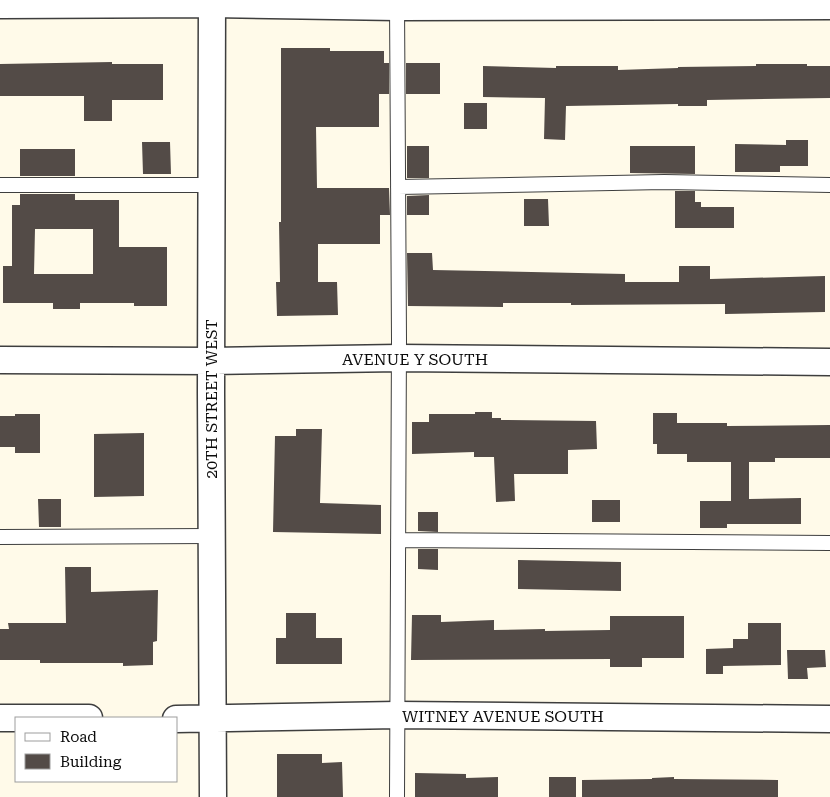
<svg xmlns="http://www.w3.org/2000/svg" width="830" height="797" viewBox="0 0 830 797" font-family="'Roboto Serif',serif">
<rect width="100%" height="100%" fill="#fffae9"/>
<path fill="#534b47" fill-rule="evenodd" d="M 281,48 L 330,48 L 330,51 L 384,51 L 384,63 L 389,63 L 389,94 L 379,94 L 379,127 L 316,127 L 317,188 L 389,188 L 390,215 L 380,215 L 380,244 L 318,244 L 318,282 L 337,282 L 338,315 L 277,316 L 276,282 L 280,282 L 279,222 L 281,222 Z
M 112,62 L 112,64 L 163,64 L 163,100 L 112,100 L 112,121 L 84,121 L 84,96 L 0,96 L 0,64 Z
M 406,63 L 440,63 L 440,94 L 406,94 Z
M 756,64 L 807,64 L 807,66 L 830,66 L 830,98 L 707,100 L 707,106 L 678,106 L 678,104 L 566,106 L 565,140 L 544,139 L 545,98 L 483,97 L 483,66 L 556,68 L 556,66 L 618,66 L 618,70 L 678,68 L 678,67 L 756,66 Z
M 464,103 L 487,103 L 487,129 L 464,129 Z
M 786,140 L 808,140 L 808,166 L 780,166 L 780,172 L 735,172 L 735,144 L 786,145 Z
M 142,142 L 170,142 L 171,174 L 143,174 Z
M 407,146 L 429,146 L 429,178 L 407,178 Z
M 630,146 L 695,146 L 695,174 L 630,173 Z
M 20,149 L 75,149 L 75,176 L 20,176 Z
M 675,191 L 695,191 L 695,202 L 701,202 L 701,207 L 734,207 L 734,228 L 675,228 Z
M 20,194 L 75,194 L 75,200 L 119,200 L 119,247 L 167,247 L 167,306 L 134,306 L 134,303 L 80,303 L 80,309 L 53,309 L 53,303 L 3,303 L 3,266 L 12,266 L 12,205 L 20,205 ZM 35,229 L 93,229 L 93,274 L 34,274 Z
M 429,195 L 429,215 L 407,215 L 407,196 Z
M 524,199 L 548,199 L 549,226 L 524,226 Z
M 407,253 L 432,253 L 433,270 L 625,274 L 625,282 L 679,282 L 679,266 L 710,266 L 710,279 L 825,276 L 825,312 L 725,314 L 725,304 L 571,305 L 571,303 L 503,303 L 503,307 L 408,306 Z
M 475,412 L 492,412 L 492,418 L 501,418 L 501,420 L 596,421 L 597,449 L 568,450 L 568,474 L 514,474 L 515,501 L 496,502 L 494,457 L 474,457 L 474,452 L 412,454 L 412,422 L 429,422 L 429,414 L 475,414 Z
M 653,413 L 677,413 L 677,423 L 727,423 L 727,426 L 830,425 L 830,458 L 775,458 L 775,462 L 749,462 L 749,499 L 801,498 L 801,524 L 727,524 L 727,528 L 700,528 L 700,501 L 731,501 L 731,462 L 687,462 L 687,454 L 657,454 L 657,444 L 653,444 Z
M 15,414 L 40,414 L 40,453 L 15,453 L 15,447 L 0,447 L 0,416 L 15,416 Z
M 296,429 L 322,429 L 320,503 L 381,505 L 381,534 L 273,532 L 275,436 L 296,436 Z
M 144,433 L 144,496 L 94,497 L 94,434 Z
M 38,499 L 61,499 L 61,527 L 39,527 Z
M 592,500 L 620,500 L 620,522 L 592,522 Z
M 418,512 L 438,512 L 438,532 L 418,531 Z
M 418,549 L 438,549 L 438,570 L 418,569 Z
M 518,560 L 621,562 L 621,591 L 518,589 Z
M 65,567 L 91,567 L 91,592 L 158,590 L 157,641 L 153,642 L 153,665 L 123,666 L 123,663 L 40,663 L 40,660 L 0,660 L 0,629 L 9,629 L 8,623 L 66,623 Z
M 286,613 L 316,613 L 316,638 L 342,638 L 342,664 L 276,664 L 276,638 L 286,638 Z
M 412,615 L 441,615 L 441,622 L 494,620 L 494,630 L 545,629 L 545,631 L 610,630 L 610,616 L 684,616 L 684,658 L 642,658 L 642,667 L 610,667 L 610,659 L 411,660 Z
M 748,623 L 781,623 L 781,665 L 723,666 L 723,674 L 706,674 L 706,649 L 733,648 L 733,639 L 748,639 Z
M 787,650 L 825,650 L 826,667 L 807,668 L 808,679 L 788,679 Z
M 277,754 L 322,754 L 322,763 L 342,762 L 343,797 L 277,797 Z
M 415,773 L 466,774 L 466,778 L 498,777 L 498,797 L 415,797 Z
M 549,777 L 576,777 L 576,797 L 549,797 Z
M 674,777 L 674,779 L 778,780 L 778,797 L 582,797 L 582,780 L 652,779 L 652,778 Z"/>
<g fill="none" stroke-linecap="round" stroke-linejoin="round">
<defs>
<path id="service" d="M 397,3 L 399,340 L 397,797
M 0,185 L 211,185
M 398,187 L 664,182 L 830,185
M 0,537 L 211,536
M 398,540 L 830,543"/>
<path id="minor" d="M 212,0 L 211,393 L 213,797
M 0,5 L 212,4 L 397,7 L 830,6
M 0,360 L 211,361 L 399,358 L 830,362
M 0,718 L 89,718
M 176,719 L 397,715 L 830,719"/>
</defs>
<use href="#service" stroke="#3e3e3e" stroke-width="16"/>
<use href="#minor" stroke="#3e3e3e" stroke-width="29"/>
<use href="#service" stroke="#fff" stroke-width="14"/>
<use href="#minor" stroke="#fff" stroke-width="26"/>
</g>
<g text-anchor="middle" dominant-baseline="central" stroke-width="5" stroke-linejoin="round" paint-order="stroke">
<g font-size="16" fill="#0b0b0b" stroke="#fff">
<text x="415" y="359">AVENUE Y SOUTH</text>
<text transform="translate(211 399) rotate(-90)">20TH STREET WEST</text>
<text x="503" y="716">WITNEY AVENUE SOUTH</text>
</g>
</g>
<rect x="15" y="717" width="162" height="65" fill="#ffffff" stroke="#9d9d9d"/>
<rect x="25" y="733" width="25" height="8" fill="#ffffff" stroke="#9d9d9d"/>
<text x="60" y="742" font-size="15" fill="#0b0b0b">Road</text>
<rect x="25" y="754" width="25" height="15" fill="#534b47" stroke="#9d9d9d"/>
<text x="60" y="767" font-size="15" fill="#0b0b0b">Building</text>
</svg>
